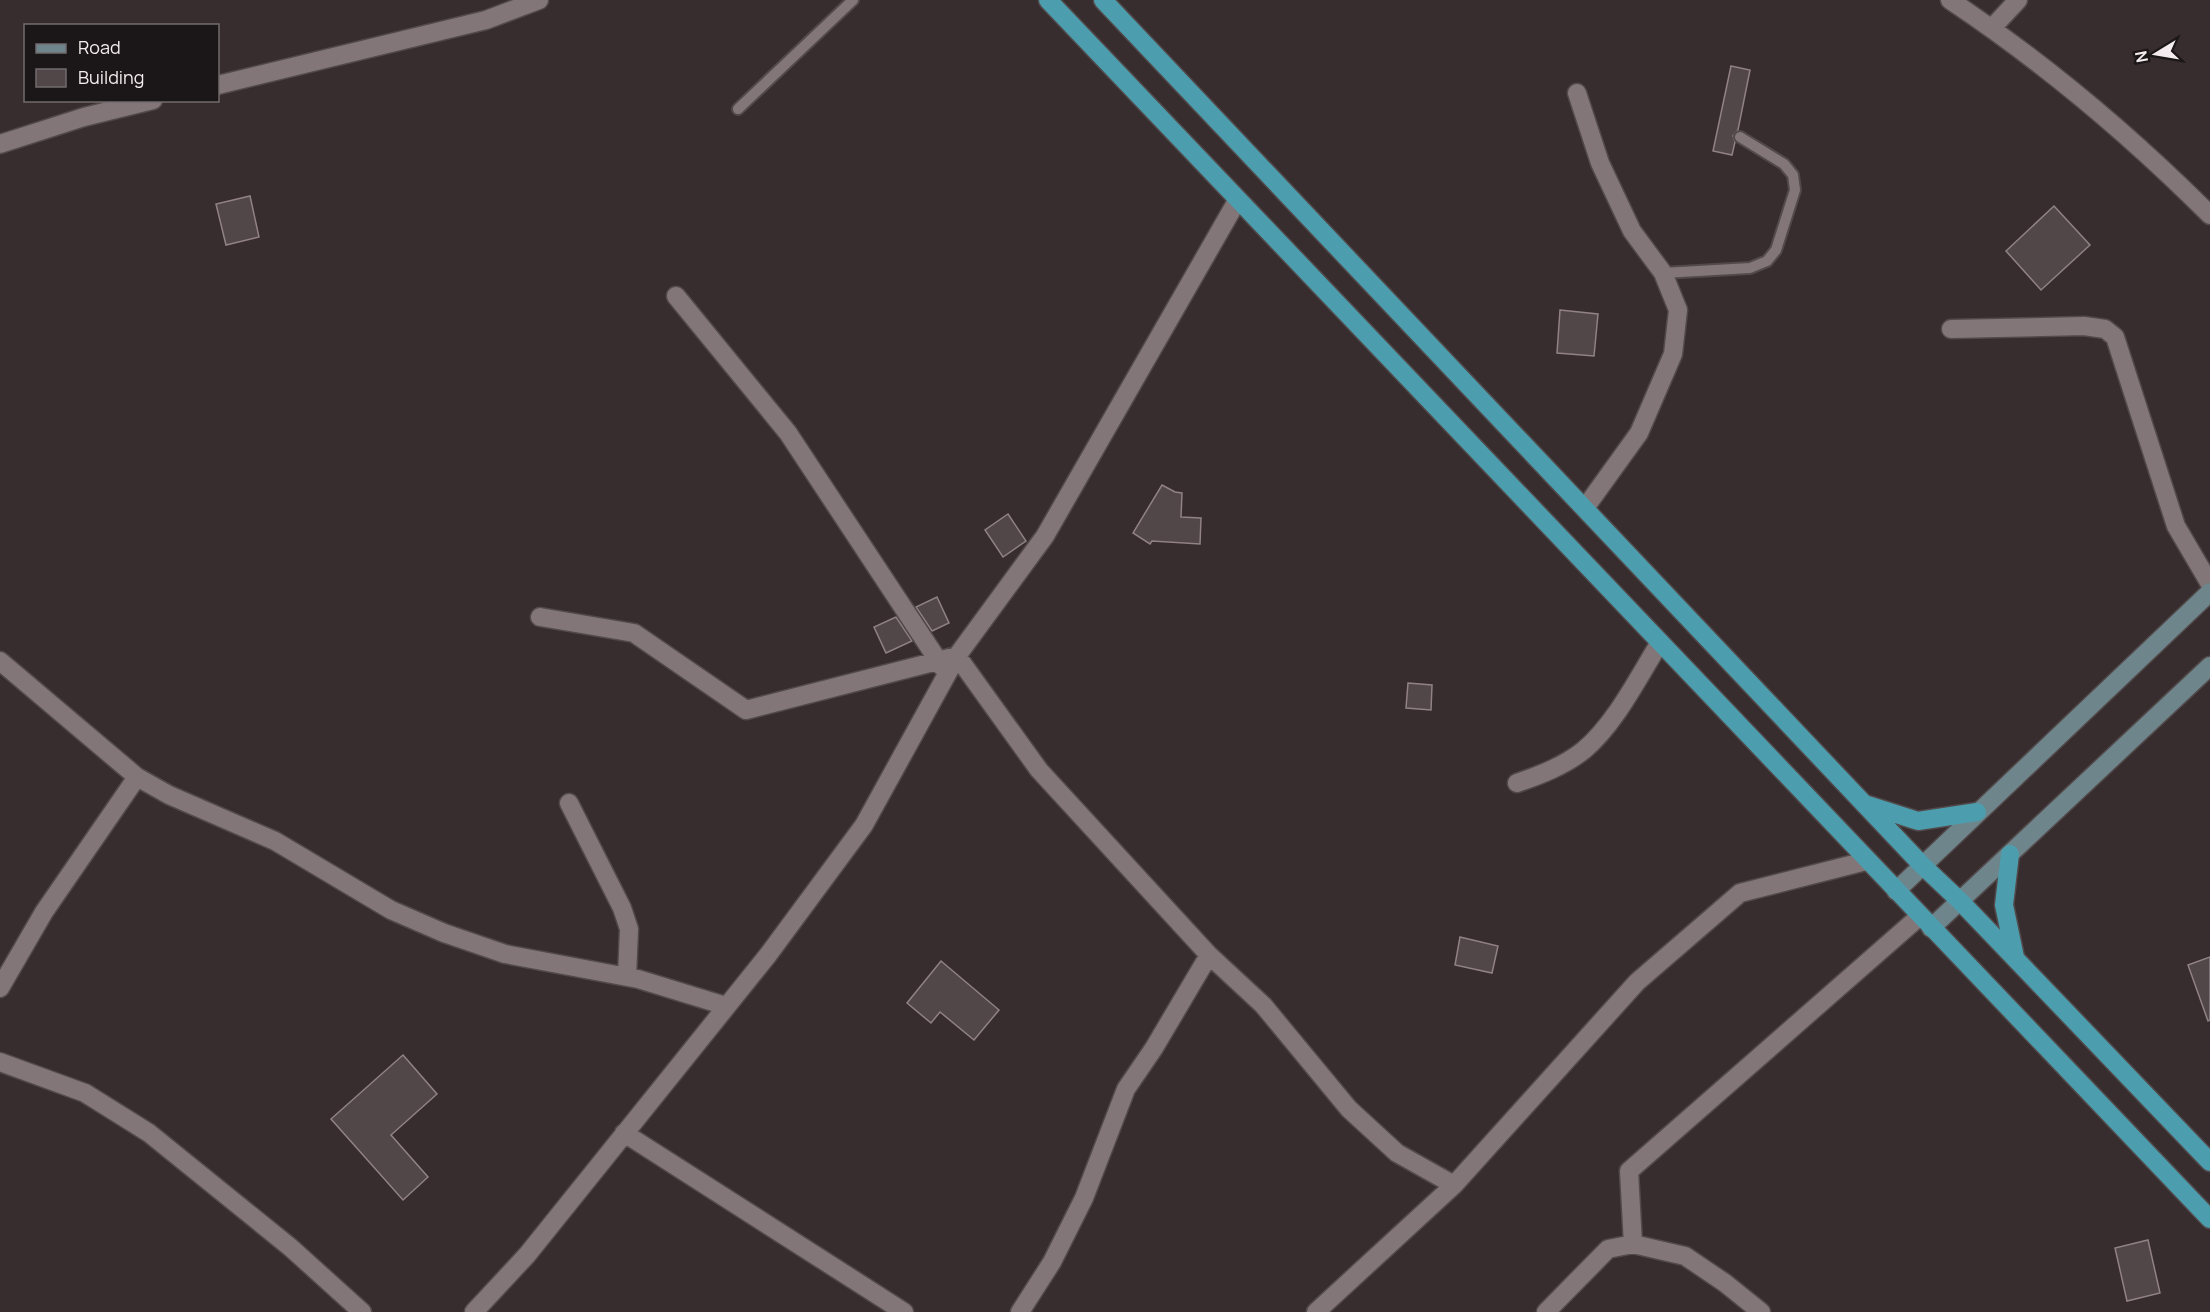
<svg xmlns="http://www.w3.org/2000/svg" width="2210" height="1312" viewBox="0 0 2210 1312" font-family="Manrope,sans-serif">
<rect width="100%" height="100%" fill="#372c2e"/>
<path fill="#514648" stroke="#908285" stroke-width="1.5" d="M 1731,66 L 1750,70 L 1738,130 L 1733,136 L 1735,142 L 1732,155 L 1713,151 Z
M 250,196 L 259,237 L 226,245 L 216,204 Z
M 2054,206 L 2090,245 L 2041,290 L 2006,251 Z
M 1560,310 L 1598,314 L 1594,356 L 1557,353 Z
M 1162,485 L 1175,492 L 1182,493 L 1181,517 L 1201,518 L 1200,544 L 1152,541 L 1150,544 L 1133,533 Z
M 1008,514 L 1026,541 L 1003,557 L 985,530 Z
M 937,597 L 949,623 L 932,631 L 916,607 Z
M 896,617 L 912,641 L 886,653 L 874,627 Z
M 1408,683 L 1432,685 L 1431,710 L 1406,708 Z
M 1460,937 L 1498,946 L 1492,973 L 1455,965 Z
M 2210,957 L 2210,1020 L 2208,1021 L 2188,965 Z
M 941,961 L 999,1010 L 974,1040 L 940,1012 L 931,1023 L 907,1003 Z
M 403,1055 L 437,1094 L 391,1135 L 428,1177 L 403,1200 L 331,1119 Z
M 2148,1240 L 2160,1293 L 2127,1301 L 2115,1248 Z"/>
<g fill="none" stroke-linecap="round" stroke-linejoin="round">
<defs>
<path id="service" d="M 738,109 L 853,0
M 1663,273 L 1750,268 L 1767,261 L 1776,250 L 1795,190 L 1793,175 L 1784,164 L 1740,137"/>
<path id="minor" d="M 1950,0 C 2043,62 2131,136 2210,215
M 1992,28 L 2018,0
M 218,85 L 486,20 L 539,0
M 1577,93 L 1600,163 L 1632,231 L 1663,273 L 1678,310 L 1673,354 L 1639,433 L 1585,508
M 0,144 L 84,117 L 153,100
M 676,296 L 788,433 L 943,668
M 1951,329 L 2084,326 L 2105,329 L 2115,337 L 2176,526 L 2210,584
M 540,617 L 634,633 L 746,710 L 957,656 L 1039,770 L 1209,955 L 1263,1005 L 1349,1109 L 1397,1153 L 1454,1185
M 0,661 L 137,777 L 169,795 L 275,841 L 391,910 L 444,933 L 505,954 L 638,979 L 726,1006
M 1517,783 C 1540,775 1564,766 1584,750 C 1615,724 1638,678 1659,644
M 569,803 L 622,908 L 629,929 L 627,977
M 0,988 L 44,912 L 137,777
M 0,1062 L 85,1093 L 149,1133 L 290,1247 L 362,1312
M 624,1133 L 904,1312
M 1633,1244 L 1629,1171 L 1920,916
M 474,1312 L 527,1255 L 768,955 L 864,825 L 957,656 L 1045,536 L 1237,201
M 1020,1312 L 1052,1262 L 1084,1198 L 1126,1089 L 1154,1048 L 1209,955
M 1316,1312 L 1454,1185 L 1637,982 L 1740,893 L 1866,861
M 1546,1312 L 1608,1249 L 1633,1244 L 1685,1256 L 1725,1283 L 1761,1312"/>
<path id="secondary" d="M 1896,891 L 2210,592
M 1931,928 L 2210,666"/>
<path id="trunk" d="M 1048,0 L 2210,1219
M 1103,0 L 1922,865 L 1960,901 L 2210,1162
M 1868,805 L 1918,821 L 1977,812
M 2010,854 L 2004,905 L 2015,957"/>
</defs>
<use href="#service" stroke="#51494a" stroke-width="14"/>
<use href="#minor" stroke="#51494a" stroke-width="21"/>
<use href="#secondary" stroke="#51494a" stroke-width="21"/>
<use href="#trunk" stroke="#51494a" stroke-width="21"/>
<use href="#service" stroke="#837678" stroke-width="10"/>
<use href="#minor" stroke="#837678" stroke-width="18"/>
<use href="#secondary" stroke="#6f858c" stroke-width="18"/>
<use href="#trunk" stroke="#4c9eae" stroke-width="18"/>
</g>
<rect x="24" y="24" width="195" height="78" fill="#1b1617" stroke="#726c6d" stroke-width="1.5"/>
<rect x="36" y="44" width="30" height="9" fill="#6f858c" stroke="#726c6d" stroke-width="1.5"/>
<text x="78" y="54" font-size="18" fill="#f4ecee">Road</text>
<rect x="36" y="69" width="30" height="18" fill="#514648" stroke="#726c6d" stroke-width="1.5"/>
<text x="78" y="84" font-size="18" fill="#f4ecee">Building</text>
<g transform="translate(2156 54) rotate(259)" stroke="#1b1617" stroke-width="4.5" paint-order="stroke">
<path d="M0-4.5L10 22L0 15L-10 22Z" fill="#f4ecee"/>
<text y="-9" font-size="16" font-weight="bold" text-anchor="middle" fill="#f4ecee">N</text>
</g>
</svg>
